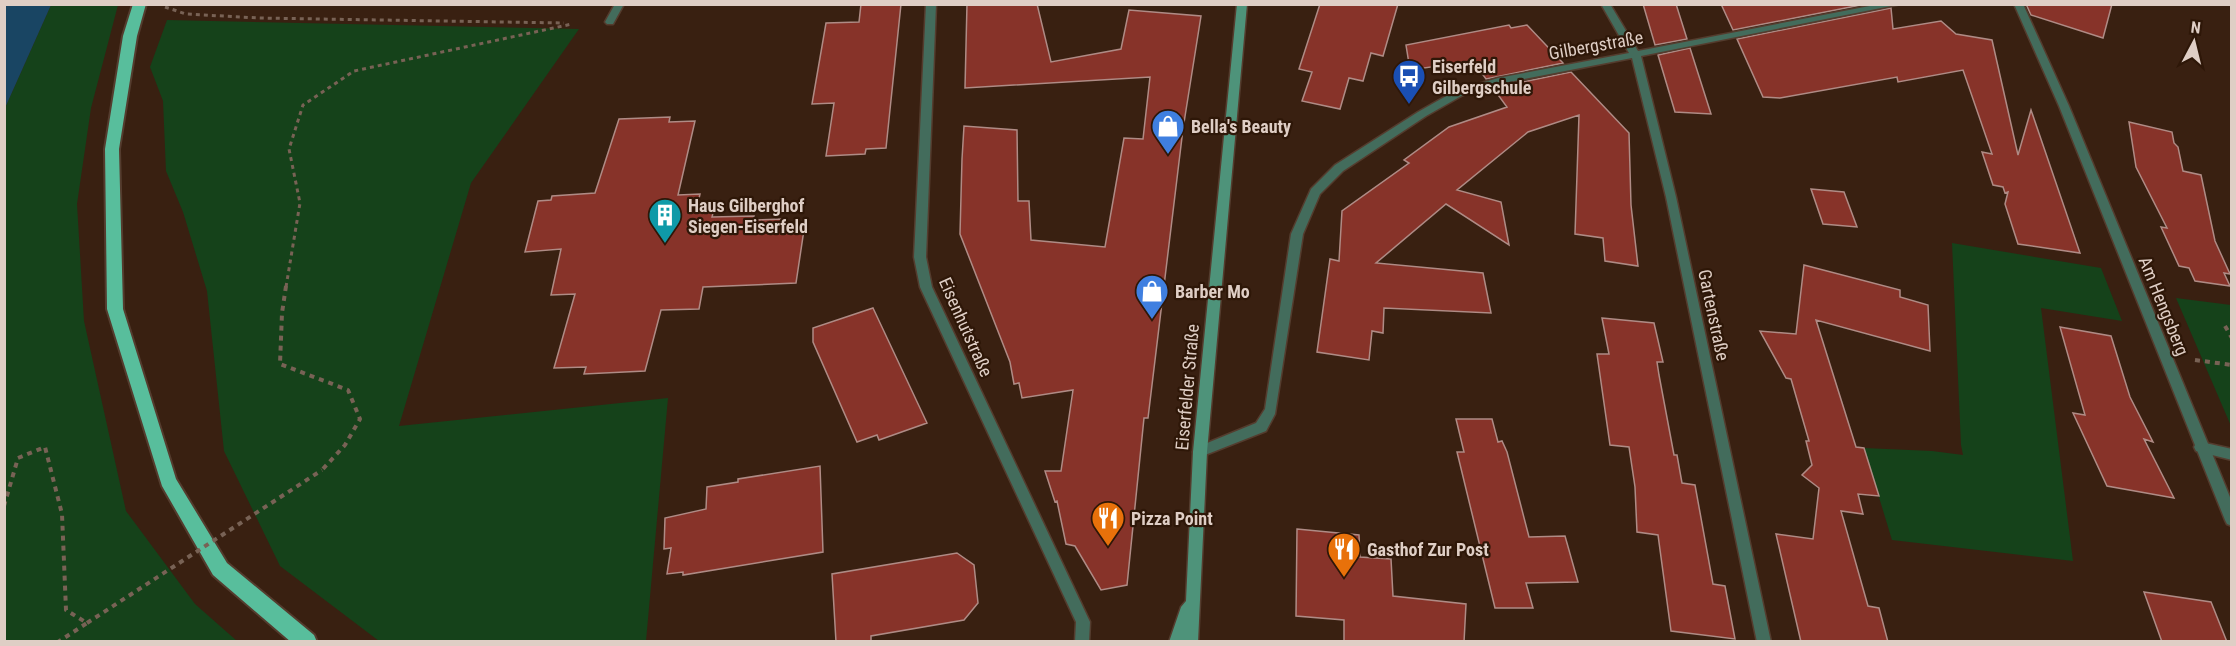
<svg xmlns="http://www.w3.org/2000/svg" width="2236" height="646" viewBox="0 0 2236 646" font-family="'Roboto Condensed',sans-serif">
<rect width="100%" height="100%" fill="#392011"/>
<path fill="#15421a" d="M 51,5 L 118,5 L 91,108 L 77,204 L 84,321 L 126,511 L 195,604 L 237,641 L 5,642 L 5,108 Z
M 167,20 L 579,29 L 471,183 L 399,426 L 668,398 L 646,641 L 379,641 L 280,566 L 224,451 L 207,291 L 183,212 L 166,171 L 163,101 L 150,67 Z
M 1952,243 L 2101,268 L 2122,321 L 2041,308 L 2073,561 L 1892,540 L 1864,448 L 1932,451 L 1963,455 L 1961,445 Z
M 2176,298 L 2231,305 L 2231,426 Z"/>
<path fill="#194563" d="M 5,4 L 51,5 L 5,108 L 4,5 Z"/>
<path fill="#873329" stroke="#af8b85" stroke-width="1.5" d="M 861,4 L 901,4 L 886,148 L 866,149 L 865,154 L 826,156 L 834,103 L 812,104 L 826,23 L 859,22 Z
M 967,4 L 1037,4 L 1051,62 L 1121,49 L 1129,10 L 1201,16 L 1183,129 L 1148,418 L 1144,418 L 1127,585 L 1101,590 L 1075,546 L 1066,544 L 1057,501 L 1055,502 L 1045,471 L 1061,471 L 1073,390 L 1022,398 L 1019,383 L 1014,384 L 1010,362 L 960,234 L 962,159 L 964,126 L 1017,130 L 1018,201 L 1029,201 L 1031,240 L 1105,247 L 1124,138 L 1143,139 L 1150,77 L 965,88 Z
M 1320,4 L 1398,4 L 1383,56 L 1371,53 L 1363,81 L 1349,78 L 1340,109 L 1302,101 L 1312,72 L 1299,69 Z
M 1643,4 L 1676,4 L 1687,39 L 1655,45 Z
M 1721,4 L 1866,4 L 1733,30 Z
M 2026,4 L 2112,4 L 2103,38 L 2031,15 Z
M 1891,8 L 1893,29 L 1941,21 L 1956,34 L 1992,40 L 2018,155 L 2031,110 L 2080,253 L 2018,244 L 2005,204 L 2008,192 L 2005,193 L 2003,187 L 1993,185 L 1982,152 L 1992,154 L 1963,70 L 1898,82 L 1897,77 L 1780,98 L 1763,97 L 1737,39 Z
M 1509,25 L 1511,28 L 1527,25 L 1563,63 L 1486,79 L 1473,61 L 1410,70 L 1406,45 Z
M 1690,48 L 1711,114 L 1675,112 L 1658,55 Z
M 1571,72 L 1629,133 L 1631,205 L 1638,266 L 1605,261 L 1603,238 L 1575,234 L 1579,115 L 1528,132 L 1457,190 L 1501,202 L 1509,245 L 1446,204 L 1376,263 L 1483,273 L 1491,313 L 1384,308 L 1383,333 L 1372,331 L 1369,360 L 1317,352 L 1330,259 L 1339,261 L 1342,211 L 1409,163 L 1404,160 L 1449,127 L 1507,107 L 1493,88 Z
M 670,117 L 669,122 L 695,121 L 678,195 L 700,194 L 698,203 L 716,202 L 712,217 L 754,216 L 753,220 L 783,219 L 782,223 L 805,223 L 796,283 L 703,287 L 699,309 L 661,310 L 645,371 L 584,374 L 586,367 L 554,368 L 575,294 L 551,295 L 561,249 L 525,252 L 538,201 L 551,200 L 552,196 L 595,193 L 619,119 Z
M 2129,122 L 2172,132 L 2174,143 L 2178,147 L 2183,171 L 2201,175 L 2215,241 L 2230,274 L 2224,273 L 2230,286 L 2195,281 L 2189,268 L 2179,266 L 2161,227 L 2167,228 L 2136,167 Z
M 1811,189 L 1844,192 L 1857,227 L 1823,224 Z
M 1804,265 L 1900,290 L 1900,297 L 1928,305 L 1930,351 L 1816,320 L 1856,447 L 1864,448 L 1879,496 L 1858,494 L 1863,514 L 1841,511 L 1868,606 L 1879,608 L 1888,642 L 1801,642 L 1776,534 L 1813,539 L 1819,488 L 1802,475 L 1812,465 L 1806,441 L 1809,441 L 1791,379 L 1786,378 L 1760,331 L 1796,334 Z
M 873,308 L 927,423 L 879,440 L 877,435 L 857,442 L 813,342 L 813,328 Z
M 1602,318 L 1654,323 L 1663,362 L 1657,362 L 1659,375 L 1674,455 L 1677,455 L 1682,483 L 1695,485 L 1713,584 L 1725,586 L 1735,639 L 1671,631 L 1658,535 L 1637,532 L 1635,487 L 1629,447 L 1610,445 L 1597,354 L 1609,354 Z
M 2060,327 L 2111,336 L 2130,397 L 2153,442 L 2144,439 L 2174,498 L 2107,486 L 2073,413 L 2085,415 Z
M 1456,419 L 1492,419 L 1498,442 L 1502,441 L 1507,452 L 1529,537 L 1565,536 L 1578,582 L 1526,583 L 1533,608 L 1495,608 L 1457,452 L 1464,452 Z
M 820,466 L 823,552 L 683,575 L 683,572 L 667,574 L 671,548 L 664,549 L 665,518 L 706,509 L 707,487 L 738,482 L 738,479 Z
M 1297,529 L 1359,535 L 1360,557 L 1391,559 L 1393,596 L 1466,604 L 1464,642 L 1344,642 L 1344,620 L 1296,616 Z
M 957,553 L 974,565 L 978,603 L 964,620 L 871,636 L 871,642 L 836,642 L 832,574 Z
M 2144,592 L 2211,602 L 2227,642 L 2162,642 Z"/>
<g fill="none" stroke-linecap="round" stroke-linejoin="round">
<defs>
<path id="service" d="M 615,4 L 624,4 L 613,24 L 607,24 L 605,22 Z
M 2201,442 L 2232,449 L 2232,460 L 2196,451 L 2194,447 L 2196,443 Z"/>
<path id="minor" d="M 926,4 L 936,4 L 926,257 L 932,287 L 1090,622 L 1089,642 L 1075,642 L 1076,622 L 920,287 L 914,257 Z
M 1601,4 L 1610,4 L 1638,51 L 1880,4 L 1901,4 L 1641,56 L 1676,197 L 1771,642 L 1757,642 L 1666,197 L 1632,58 L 1499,84 L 1463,95 L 1426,116 L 1343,171 L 1320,194 L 1303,234 L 1275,414 L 1266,431 L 1200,457 L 1195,456 L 1193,452 L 1195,448 L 1256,423 L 1265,409 L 1291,234 L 1311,189 L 1335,165 L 1418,112 L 1455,91 L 1498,78 L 1629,53 Z
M 2014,4 L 2023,4 L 2069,106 L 2232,502 L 2232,526 L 2227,524 L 2225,520 L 2059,106 Z"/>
<path id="secondary" d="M 1237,4 L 1247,4 L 1207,452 L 1198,642 L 1169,642 L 1181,607 L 1186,601 L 1193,452 Z"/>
<path id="trunk" d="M 133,4 L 146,4 L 137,36 L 119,149 L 123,309 L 176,479 L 227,563 L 314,635 L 317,642 L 291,642 L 213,575 L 162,486 L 107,309 L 105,149 L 123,36 Z"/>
</defs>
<use href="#service" stroke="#543c2e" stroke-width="3"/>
<use href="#minor" stroke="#543c2e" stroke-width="3"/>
<use href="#secondary" stroke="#543c2e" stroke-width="3"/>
<use href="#trunk" stroke="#543c2e" stroke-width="4"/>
<path stroke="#786255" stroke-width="3" stroke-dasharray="4 4" stroke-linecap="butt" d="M 165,7 L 186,14 L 259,18 L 564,23
M 286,287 L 300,203 L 289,149 L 303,105 L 354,71 L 572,24"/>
<path stroke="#786255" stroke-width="4" stroke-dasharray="5 5" stroke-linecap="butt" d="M 286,286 L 282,313 L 280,364 L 348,390 L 360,419 L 345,445 L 322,470
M 2225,326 L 2232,338
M 2195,360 L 2232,365
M 4,506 L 18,458 L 45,447 L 62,514 L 66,610 L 87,623 L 58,642"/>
<use href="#service" fill="#436c5c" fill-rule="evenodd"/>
<use href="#minor" fill="#436c5c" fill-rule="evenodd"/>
<use href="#secondary" fill="#4e937a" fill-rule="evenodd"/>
<use href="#trunk" fill="#58be9c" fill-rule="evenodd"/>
<path stroke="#786255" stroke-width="4" stroke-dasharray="5 5" stroke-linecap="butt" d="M 87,623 L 322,470"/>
</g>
<defs>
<symbol id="bus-pin" viewBox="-11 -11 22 30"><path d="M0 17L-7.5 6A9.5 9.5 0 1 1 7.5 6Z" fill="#1a4fb4" stroke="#2e1708"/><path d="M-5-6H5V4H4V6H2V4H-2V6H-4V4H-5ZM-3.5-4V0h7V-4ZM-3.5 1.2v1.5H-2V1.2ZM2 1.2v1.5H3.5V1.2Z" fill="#fff"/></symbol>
<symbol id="shop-pin" viewBox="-11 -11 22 30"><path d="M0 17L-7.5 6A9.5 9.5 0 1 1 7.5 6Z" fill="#3f7fe0" stroke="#2e1708"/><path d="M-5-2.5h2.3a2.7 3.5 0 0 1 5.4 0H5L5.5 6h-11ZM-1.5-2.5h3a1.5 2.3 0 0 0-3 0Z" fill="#fff"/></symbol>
<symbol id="building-pin" viewBox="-11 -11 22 30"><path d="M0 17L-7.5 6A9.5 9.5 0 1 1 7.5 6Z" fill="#0f9aa8" stroke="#2e1708"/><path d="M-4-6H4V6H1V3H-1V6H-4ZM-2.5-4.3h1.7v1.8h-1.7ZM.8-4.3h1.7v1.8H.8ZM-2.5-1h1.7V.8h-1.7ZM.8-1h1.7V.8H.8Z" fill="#fff"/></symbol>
<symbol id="restaurant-pin" viewBox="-11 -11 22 30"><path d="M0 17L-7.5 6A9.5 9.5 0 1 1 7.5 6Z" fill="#e8710a" stroke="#2e1708"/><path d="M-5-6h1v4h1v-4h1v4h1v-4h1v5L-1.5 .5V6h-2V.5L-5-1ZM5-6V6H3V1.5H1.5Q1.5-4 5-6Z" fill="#fff"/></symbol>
</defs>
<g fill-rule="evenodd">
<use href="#bus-pin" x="1390" y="57" width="38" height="52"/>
<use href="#shop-pin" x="1149" y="107" width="38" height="52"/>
<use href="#building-pin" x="646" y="196" width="38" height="52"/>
<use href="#shop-pin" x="1133" y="272" width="38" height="52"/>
<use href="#restaurant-pin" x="1089" y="499" width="38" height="52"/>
<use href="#restaurant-pin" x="1325" y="530" width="38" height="52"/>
</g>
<g text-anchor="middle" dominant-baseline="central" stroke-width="4.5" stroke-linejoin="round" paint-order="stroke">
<g font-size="18" fill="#dfcec5" stroke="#2e1708">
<text transform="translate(1596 45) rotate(-10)">Gilbergstraße</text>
<text transform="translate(2164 306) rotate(68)">Am Hengsberg</text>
<text transform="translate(1714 315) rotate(78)">Gartenstraße</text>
<text transform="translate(966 327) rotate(66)">Eisenhutstraße</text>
<text transform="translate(1187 387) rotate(-85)">Eiserfelder Straße</text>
</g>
<g font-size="18" font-weight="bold" fill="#dfcec5" stroke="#2e1708" text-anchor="start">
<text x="1432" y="66">Eiserfeld<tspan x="1432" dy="21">Gilbergschule</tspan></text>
<text x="1191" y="126">Bella's Beauty</text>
<text x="688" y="205">Haus Gilberghof<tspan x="688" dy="21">Siegen-Eiserfeld</tspan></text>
<text x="1175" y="291">Barber Mo</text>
<text x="1131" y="518">Pizza Point</text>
<text x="1367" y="549">Gasthof Zur Post</text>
</g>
</g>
<rect width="2236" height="646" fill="none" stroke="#dfcec5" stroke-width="12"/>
<g transform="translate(2194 42) rotate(7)" stroke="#2e1708" stroke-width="4.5" paint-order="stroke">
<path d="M0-4.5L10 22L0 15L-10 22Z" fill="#dfcec5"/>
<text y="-9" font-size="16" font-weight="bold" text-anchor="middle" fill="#dfcec5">N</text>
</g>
</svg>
